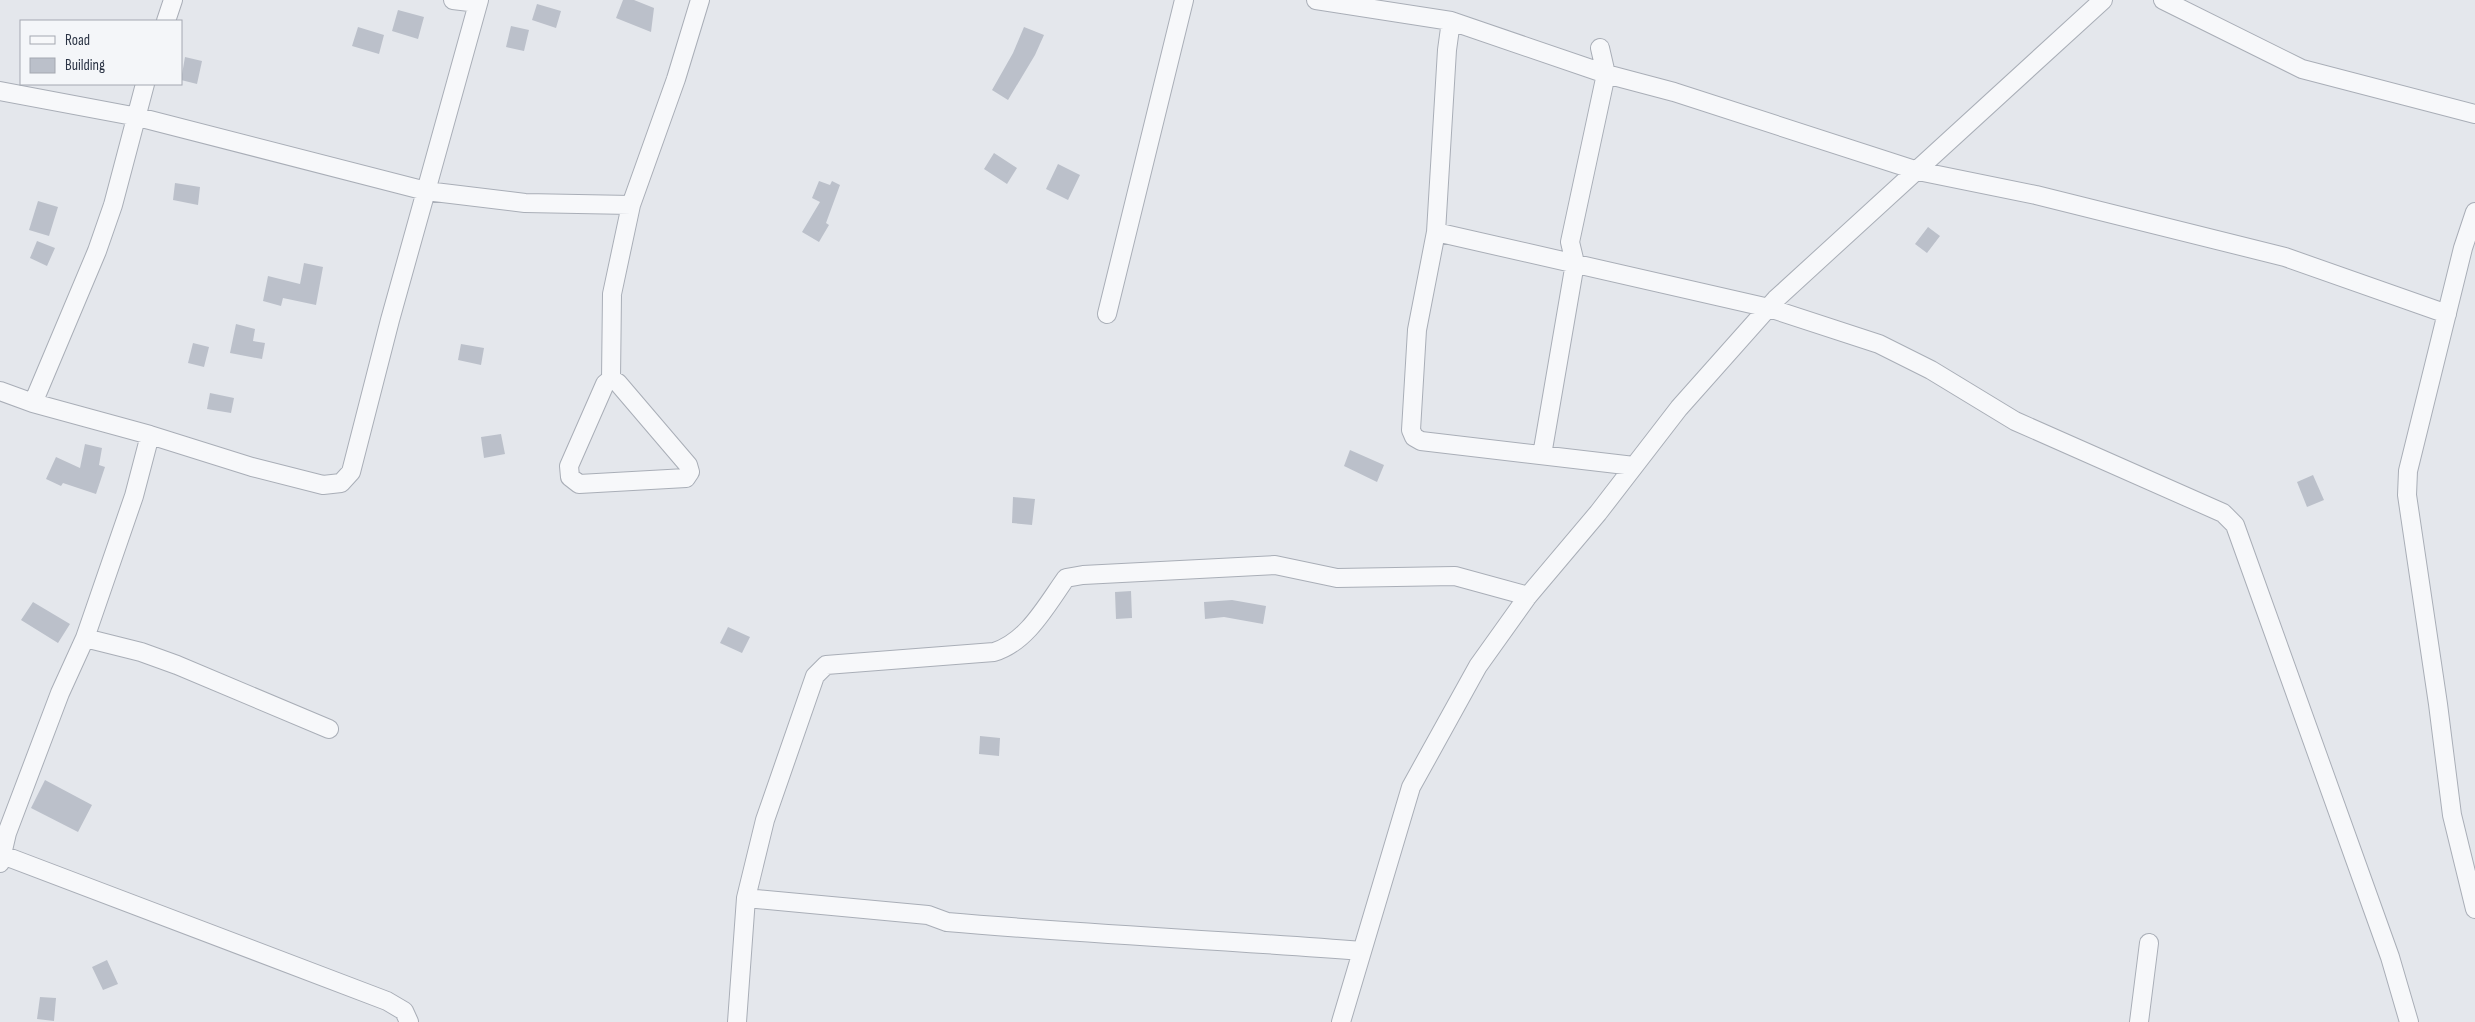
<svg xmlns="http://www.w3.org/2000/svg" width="2475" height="1022" viewBox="0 0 2475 1022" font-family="'Sofia Sans Condensed',sans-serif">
<rect width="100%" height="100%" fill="#e4e7ec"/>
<path fill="#bbc0ca" d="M 623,0 L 634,0 L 654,8 L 651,32 L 616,18 Z
M 537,4 L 561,11 L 556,28 L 532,20 Z
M 398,10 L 424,17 L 418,39 L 392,31 Z
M 511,26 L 529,30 L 524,51 L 506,47 Z
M 358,27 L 384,35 L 379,54 L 352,46 Z
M 1024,27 L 1044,35 L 1035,55 L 1008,100 L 992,90 L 1013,53 Z
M 185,57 L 202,61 L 197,84 L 181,80 Z
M 994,153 L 1017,168 L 1007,184 L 984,169 Z
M 1058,164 L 1080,175 L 1068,200 L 1046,189 Z
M 819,181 L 830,185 L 832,181 L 840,185 L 826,223 L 829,225 L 819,242 L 802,232 L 820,202 L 812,198 Z
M 175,183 L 200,187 L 198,205 L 173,200 Z
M 38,201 L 58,207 L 49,236 L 29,230 Z
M 1928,227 L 1940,236 L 1927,253 L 1915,244 Z
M 37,241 L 55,248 L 47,266 L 30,258 Z
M 304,263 L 323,267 L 316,305 L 283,298 L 281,306 L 263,301 L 268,276 L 300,284 Z
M 236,324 L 255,329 L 253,341 L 265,343 L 262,359 L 230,353 Z
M 193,343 L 209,347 L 204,367 L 188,363 Z
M 461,344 L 484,348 L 481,365 L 458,360 Z
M 210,393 L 234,398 L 231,413 L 207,409 Z
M 501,434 L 505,454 L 484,458 L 481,437 Z
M 85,444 L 102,448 L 99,465 L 105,467 L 96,494 L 63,483 L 61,486 L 46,479 L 56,457 L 80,468 Z
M 1350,450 L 1384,465 L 1377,482 L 1344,466 Z
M 2313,475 L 2324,500 L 2307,507 L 2297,482 Z
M 1013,497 L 1035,499 L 1032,525 L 1012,523 Z
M 1131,591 L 1132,618 L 1116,619 L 1115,592 Z
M 1232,600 L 1266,606 L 1263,624 L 1224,617 L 1205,619 L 1204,602 Z
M 33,602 L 70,624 L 58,643 L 21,620 Z
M 728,627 L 750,637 L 742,653 L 720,643 Z
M 980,736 L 1000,738 L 999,756 L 979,754 Z
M 45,780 L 92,805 L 78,832 L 31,808 Z
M 107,960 L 118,984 L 103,990 L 92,967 Z
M 40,997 L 56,998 L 54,1021 L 37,1019 Z"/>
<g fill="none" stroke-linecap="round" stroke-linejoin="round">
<defs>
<path id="minor" d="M 453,0 L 478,3
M 1316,0 L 1451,21 L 1606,74 L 1674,92 L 1918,171 L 2036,195 L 2285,257 L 2447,314
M 2163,0 L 2302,69 L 2475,114
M 166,21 L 173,0
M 1451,21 L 1447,50 L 1436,232 L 1417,330 L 1411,430 L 1414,437 L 1421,441 L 1634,466
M 0,91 L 138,117 L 426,191 L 479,0
M 2475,212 L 2463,248 L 2408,471 L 2407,495 L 2438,704 L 2452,815 L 2475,909
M 1436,232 L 1769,308 L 1879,344 L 1931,370 L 2015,421 L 2223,513 L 2235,525 L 2390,957 L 2409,1022
M 1107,314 L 1184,0
M 611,379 L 618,383 L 688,465 L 690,472 L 686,478 L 579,484 L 570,477 L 569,466 L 605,384 L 611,379 L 612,294 L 631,205
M 0,391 L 33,403 L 150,435 L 252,467 L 323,485 L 341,483 L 351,472 L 390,320 L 426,191 L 525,203 L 631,205 L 676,79 L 700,0
M 33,403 L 97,251 L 113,205 L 145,84
M 1542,455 L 1575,263 L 1570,242 L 1606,74 L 1600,48
M 85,638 L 141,652 L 177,665 L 329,729
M 0,854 L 387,1001 L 404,1011 L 409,1022
M 0,863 L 7,833 L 60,693 L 85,638 L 134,496 L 150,435
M 746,898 L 928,915 L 947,922 C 1085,934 1223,940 1362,951
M 737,1022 L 746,898 L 765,820 L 815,676 L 826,665 L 994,652 C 1027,642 1046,606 1066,578 L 1083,575 L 1275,565 L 1337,578 L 1455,576 L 1528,596
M 1341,1022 L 1411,787 L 1478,666 L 1528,596 L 1598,513 L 1679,408 L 1776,299 L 2103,0
M 2139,1022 L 2149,943"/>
</defs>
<use href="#minor" stroke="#a9aeb7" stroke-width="20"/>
<use href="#minor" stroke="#f7f8fa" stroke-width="18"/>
</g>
<rect x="20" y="20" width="162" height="65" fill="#f4f6f9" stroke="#a4a8b1"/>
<rect x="30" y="36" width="25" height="8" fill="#f7f8fa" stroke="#a4a8b1"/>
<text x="65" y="45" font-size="15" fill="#2b3445">Road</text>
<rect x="30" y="58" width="25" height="15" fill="#bbc0ca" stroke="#a4a8b1"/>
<text x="65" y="70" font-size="15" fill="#2b3445">Building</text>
</svg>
